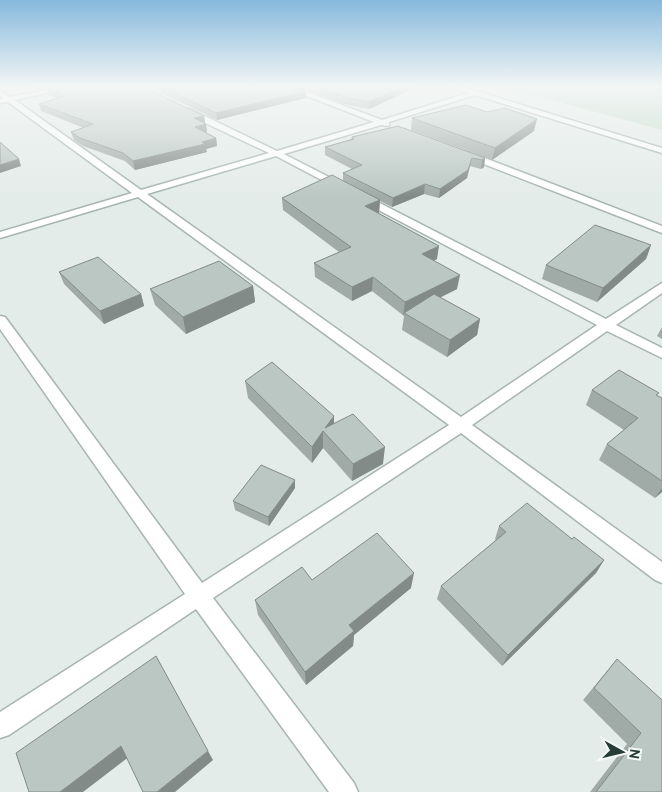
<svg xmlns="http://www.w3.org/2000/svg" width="662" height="792" viewBox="0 0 662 792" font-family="Overpass,sans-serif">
<rect width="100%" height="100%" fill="#e4ece9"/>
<path fill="#c0dbc8" d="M 501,86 L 662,86 L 662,130 Z"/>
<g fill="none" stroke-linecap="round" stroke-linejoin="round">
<defs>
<path id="street" d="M 66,86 L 80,86 L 15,100 L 141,190 L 269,153 L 184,113 L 184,109 L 190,109 L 277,151 L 374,122 L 281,86 L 291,86 L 382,120 L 468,93 L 449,86 L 460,86 L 662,148 L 662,153 L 475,95 L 389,122 L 389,126 L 381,125 L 284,154 L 606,319 L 662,283 L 662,293 L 616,325 L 662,348 L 662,358 L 607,331 L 472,425 L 662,562 L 662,583 L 655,580 L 461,433 L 213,598 L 354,783 L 358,792 L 329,792 L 196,609 L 9,735 L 0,738 L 0,712 L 185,594 L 0,329 L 0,316 L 5,317 L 202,583 L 449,425 L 138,197 L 0,238 L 0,232 L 132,193 L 8,102 L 0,103 L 0,99 L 3,99 L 0,96 L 0,91 L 10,97 ZM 276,156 L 597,325 L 461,417 L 147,194 Z
M 463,152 L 469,152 L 662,226 L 662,233 L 463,156 Z"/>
</defs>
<use href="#street" stroke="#a7b4b0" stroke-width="3"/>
<use href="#street" fill="#fff" fill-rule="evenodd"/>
</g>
<path fill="#a0aba7" d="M 32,86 L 142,86 L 204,116 L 207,132 L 205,132 L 216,138 L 217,146 L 206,149 L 207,152 L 135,170 L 125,161 L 83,146 L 74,140 L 71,132 L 84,128 L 41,111 L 39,104 L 57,98 L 49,95 L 47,88 L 38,90 Z
M 147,86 L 294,86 L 306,91 L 306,98 L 217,120 Z
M 297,86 L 409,86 L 408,91 L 369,109 L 344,104 Z
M 412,118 L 534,131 L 492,160 L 411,130 Z
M 352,137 L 485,158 L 484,167 L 481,169 L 470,166 L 467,178 L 439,198 L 424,194 L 392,207 L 380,201 L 379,213 L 378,213 L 437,259 L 434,261 L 457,289 L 440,297 L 480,319 L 477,335 L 447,357 L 402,330 L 404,316 L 372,291 L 352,301 L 315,277 L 314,263 L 339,252 L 283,210 L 282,198 L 343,181 L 343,173 L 352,169 L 325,155 L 325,147 L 351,139 Z
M 651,245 L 646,259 L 597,302 L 542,279 L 546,265 Z
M 59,272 L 141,294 L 144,306 L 104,324 L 64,284 Z
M 253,286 L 255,302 L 186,334 L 155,305 L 150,289 Z
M 662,327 L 662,339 L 657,336 Z
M 245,381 L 334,416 L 334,423 L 383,464 L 352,481 L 323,448 L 312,463 L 248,398 Z
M 592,390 L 657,396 L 662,398 L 662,492 L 655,498 L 599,460 L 607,444 L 624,430 L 586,405 Z
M 295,488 L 269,526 L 235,510 L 233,501 Z
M 499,526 L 572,539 L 604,560 L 596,573 L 502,666 L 437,599 L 441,586 L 496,540 L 495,539 Z
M 312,580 L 411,588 L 354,635 L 353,646 L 306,685 L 258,615 L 255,600 Z
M 617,659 L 662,792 L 590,792 L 627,744 L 583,700 Z"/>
<path fill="#828b88" d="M 37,86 L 55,86 L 38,90 Z
M 404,86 L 409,86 L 408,91 L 369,109 L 369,102 Z
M 306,91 L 306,98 L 217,120 L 216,113 Z
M 204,116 L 205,123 L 194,118 Z
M 537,119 L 534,131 L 492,160 L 495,148 Z
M 206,124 L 207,132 L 196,135 L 195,127 Z
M 216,138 L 217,146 L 206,149 L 207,152 L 135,170 L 133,161 Z
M 472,158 L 467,178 L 439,198 L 440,189 Z
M 485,158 L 484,167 L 481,169 L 482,160 Z
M 19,159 L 21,166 L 0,173 L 0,165 Z
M 425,184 L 424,194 L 392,207 L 393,198 Z
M 380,200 L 379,213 L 365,219 L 365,206 Z
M 651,245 L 646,259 L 597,302 L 603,288 Z
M 439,246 L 437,259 L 420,267 L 422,254 Z
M 460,275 L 457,289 L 406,315 L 404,313 L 403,316 L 405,302 Z
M 373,277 L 372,291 L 352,301 L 352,287 Z
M 253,286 L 255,302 L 186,334 L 183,317 Z
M 141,294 L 144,306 L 104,324 L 100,311 Z
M 480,319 L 477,335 L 447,357 L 450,340 Z
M 334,416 L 334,433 L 325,428 Z
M 323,431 L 323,448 L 312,463 L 312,447 Z
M 385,447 L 383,464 L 352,481 L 353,464 Z
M 295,480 L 295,488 L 269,526 L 268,517 Z
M 662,488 L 662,492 L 655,498 Z
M 604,560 L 596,573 L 502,666 L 508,655 Z
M 414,573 L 411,588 L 354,635 L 353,646 L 306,685 L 305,672 L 349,625 Z
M 121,746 L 130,756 L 83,792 L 60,792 Z
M 208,751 L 213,760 L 175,792 L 157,792 Z"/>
<path fill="#bac7c2" stroke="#828b88" d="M 53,86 L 142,86 L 204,116 L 194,118 L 206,124 L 195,127 L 216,138 L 202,142 L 205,144 L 133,161 L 123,153 L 80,138 L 71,132 L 93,124 L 39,104 L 65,96 L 47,88 Z
M 160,86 L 294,86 L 306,91 L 216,113 Z
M 316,86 L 404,86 L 369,102 L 344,97 Z
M 466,105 L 487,112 L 505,108 L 537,119 L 495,148 L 412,118 Z
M 398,126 L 485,158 L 482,160 L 472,158 L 468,170 L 440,189 L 425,184 L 393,198 L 343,173 L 362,165 L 325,147 L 354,139 L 352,137 Z
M 0,142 L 19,159 L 0,165 Z
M 332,175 L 380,200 L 365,206 L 439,246 L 422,254 L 460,275 L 405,302 L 373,277 L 352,287 L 314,263 L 351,247 L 282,198 Z
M 595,225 L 651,245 L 603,288 L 546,265 Z
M 98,257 L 141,294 L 100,311 L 59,272 Z
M 219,261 L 253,286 L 183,317 L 150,289 Z
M 434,294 L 480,319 L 450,340 L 404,313 Z
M 272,362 L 334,416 L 325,428 L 353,414 L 385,447 L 353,464 L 323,431 L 312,447 L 245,381 Z
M 619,370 L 659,393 L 656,395 L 662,398 L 662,481 L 607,444 L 638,418 L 592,390 Z
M 261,465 L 295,480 L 268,517 L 233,501 Z
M 527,503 L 572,539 L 574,537 L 604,560 L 508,655 L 441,586 L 506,532 L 499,526 Z
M 377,533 L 414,573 L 349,625 L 354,631 L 305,672 L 255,600 L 302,567 L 312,580 Z
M 156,656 L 208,751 L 157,792 L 143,792 L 121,746 L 60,792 L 29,792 L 16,753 Z
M 617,659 L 662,700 L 662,792 L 596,792 L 641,733 L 594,688 Z"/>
<linearGradient id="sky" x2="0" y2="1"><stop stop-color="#86b9dc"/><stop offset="0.44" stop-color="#f3f6f5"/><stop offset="1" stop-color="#f3f6f5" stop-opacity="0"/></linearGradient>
<rect width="662" height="197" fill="url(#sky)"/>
<g transform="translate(622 752) rotate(98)" stroke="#f5f9f7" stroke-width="4" paint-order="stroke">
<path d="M0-4L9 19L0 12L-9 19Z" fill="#263c37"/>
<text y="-8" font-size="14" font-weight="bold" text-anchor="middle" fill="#263c37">N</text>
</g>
</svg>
